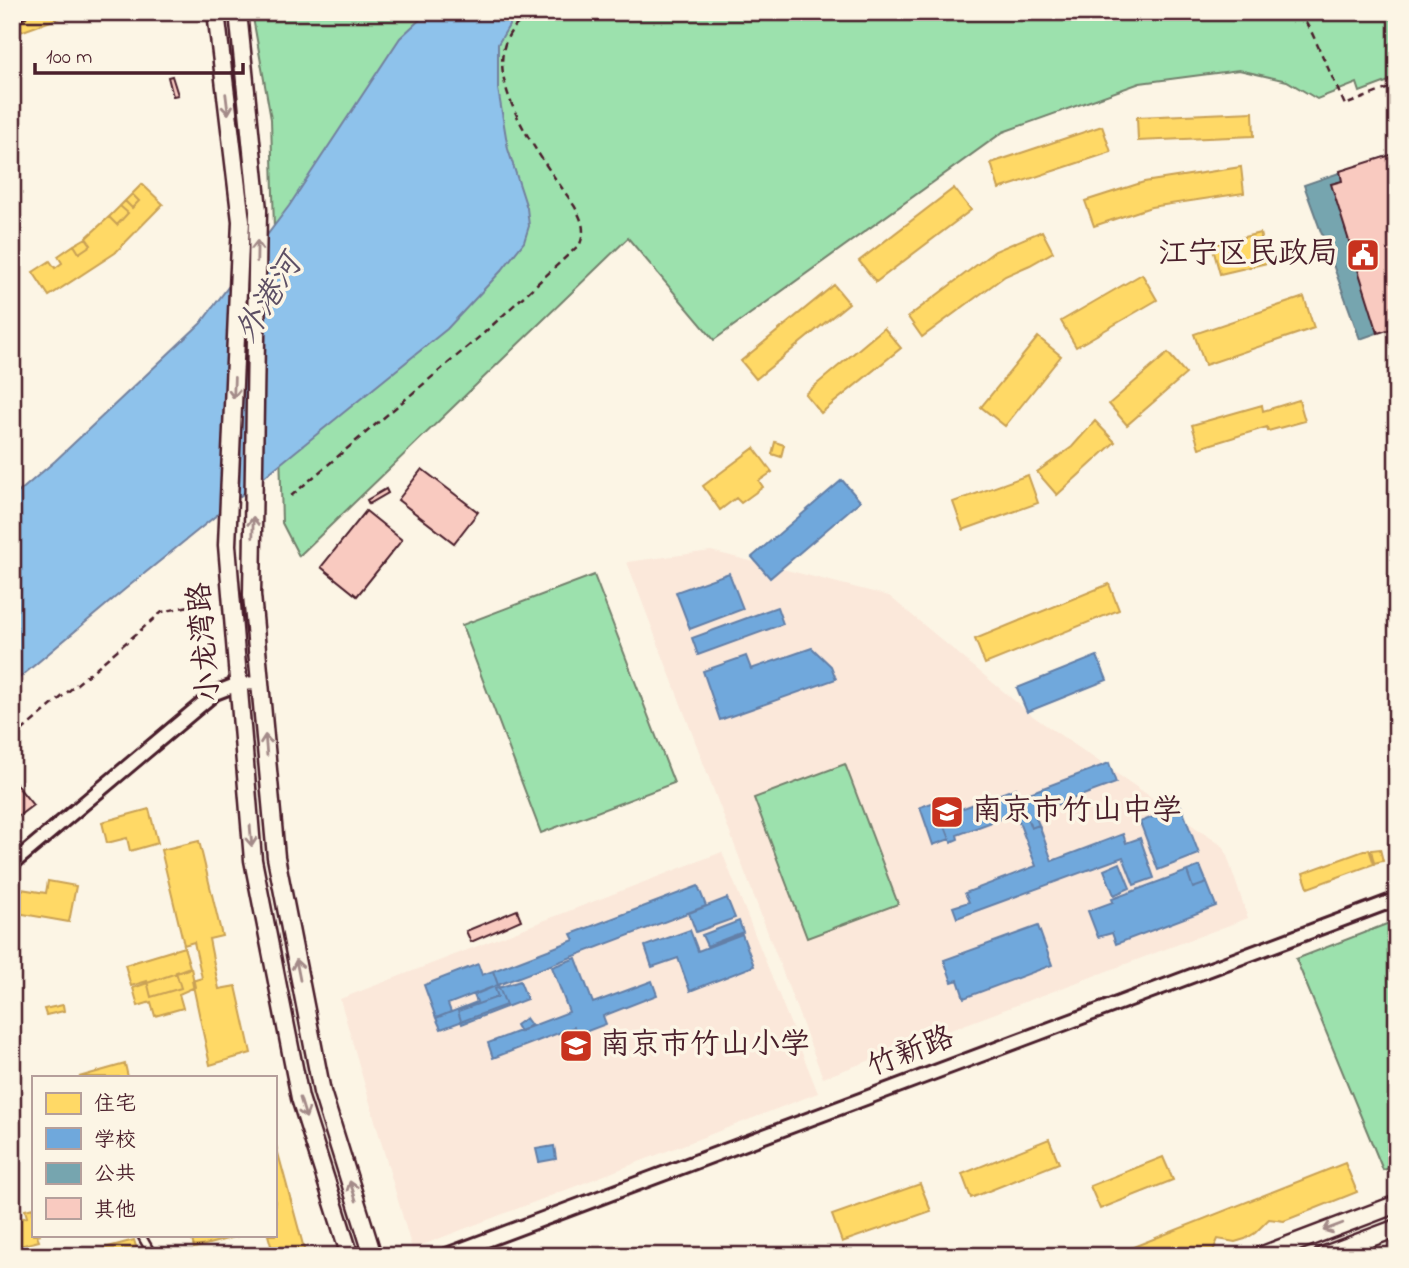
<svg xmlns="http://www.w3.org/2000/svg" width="1409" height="1268" viewBox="0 0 1409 1268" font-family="'Indie Flower','LXGW WenKai TC',sans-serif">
<rect width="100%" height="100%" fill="#fcf5e5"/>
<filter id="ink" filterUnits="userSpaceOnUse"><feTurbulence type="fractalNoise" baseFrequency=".0143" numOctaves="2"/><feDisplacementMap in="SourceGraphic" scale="14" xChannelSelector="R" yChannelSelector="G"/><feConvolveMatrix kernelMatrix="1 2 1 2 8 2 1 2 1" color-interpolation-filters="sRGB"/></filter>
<g filter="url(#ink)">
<path fill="#fbe8da" d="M 711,551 L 889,596 L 1034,717 L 1224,847 L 1248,918 L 823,1078 L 627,562 Z
M 722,852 L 818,1093 L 412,1249 L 340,999 Z"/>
<path fill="#9ce1ad" stroke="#73806c" stroke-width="2" d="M 252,12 L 1397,12 L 1397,78 L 1360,92 L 1357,83 L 1317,99 L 1287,81 L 1239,70 L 1140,83 L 1003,132 L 714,340 L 628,238 L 299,556 L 282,523 L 271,119 Z
M 594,575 L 674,783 L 541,833 L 462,625 Z
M 845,764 L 898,904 L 807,938 L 754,798 Z
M 1397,920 L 1397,1166 L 1383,1170 L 1296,959 Z"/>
<path fill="#8ec2eb" stroke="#73819e" stroke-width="2" d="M 428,12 L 517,12 L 498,44 L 498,89 L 508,149 L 527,208 L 529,226 L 524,242 L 502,270 L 447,329 L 124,590 L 12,684 L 12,498 L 55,461 L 201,323 L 289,206 L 400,38 Z"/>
<path fill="#ffd966" stroke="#c9a154" stroke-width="2" d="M 12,12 L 60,12 L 62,17 L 12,35 Z
M 1253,112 L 1254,136 L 1138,141 L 1137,117 Z
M 1102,126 L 1111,152 L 999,189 L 991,163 Z
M 1241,167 L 1244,193 L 1151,207 L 1094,226 L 1085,201 L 1144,182 Z
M 142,184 L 163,204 L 115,253 L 49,296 L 33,272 L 50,261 L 55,268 L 62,263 L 58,256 L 74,245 L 79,253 L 91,245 L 86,238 L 109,217 L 117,225 L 128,213 L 120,206 L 125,201 L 132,208 L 139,201 L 132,194 Z
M 954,188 L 971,210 L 876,282 L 859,261 Z
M 132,194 L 139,201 L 132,208 L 125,201 Z
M 120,206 L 128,213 L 117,225 L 109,217 Z
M 1042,231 L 1053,252 L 1030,265 L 1005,276 L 922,337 L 908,317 L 995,251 Z
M 1260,233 L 1267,263 L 1220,274 L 1212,245 Z
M 86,238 L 91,245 L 79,253 L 74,245 Z
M 1142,274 L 1157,300 L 1076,347 L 1061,321 Z
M 834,285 L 849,303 L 756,379 L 741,361 Z
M 1304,297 L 1314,328 L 1205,365 L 1194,334 Z
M 884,328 L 901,348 L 821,413 L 805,394 Z
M 1038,337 L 1061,356 L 1005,426 L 981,407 Z
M 1168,353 L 1186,374 L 1127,425 L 1109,404 Z
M 1299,400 L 1305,421 L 1268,431 L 1267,427 L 1199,448 L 1192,425 L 1262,405 L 1263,411 Z
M 1095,421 L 1115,442 L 1057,495 L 1037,472 L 1072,447 Z
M 775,442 L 784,445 L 781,457 L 772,454 Z
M 754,448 L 772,472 L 759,481 L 763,487 L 741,503 L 736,498 L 720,510 L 703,486 Z
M 1028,475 L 1038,503 L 963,530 L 953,502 Z
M 1109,584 L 1119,610 L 985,664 L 975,639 Z
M 149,809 L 158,843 L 130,851 L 127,838 L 107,843 L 102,822 Z
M 199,841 L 222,936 L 209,939 L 219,989 L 236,986 L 251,1053 L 210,1065 L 192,981 L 202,978 L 194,942 L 184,945 L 161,850 Z
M 1369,849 L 1374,864 L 1308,888 L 1303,873 Z
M 1380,849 L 1383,861 L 1374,863 L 1371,850 Z
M 48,881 L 76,886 L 69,922 L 17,913 L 21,889 L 46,893 Z
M 184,947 L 190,967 L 176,972 L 181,988 L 151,997 L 147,981 L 131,986 L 125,965 Z
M 191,968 L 195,987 L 179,994 L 183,1008 L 155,1016 L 151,1002 L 138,1006 L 133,988 Z
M 63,1005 L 64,1011 L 46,1015 L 44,1009 Z
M 125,1064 L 128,1077 L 79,1077 Z
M 1049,1139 L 1059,1163 L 971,1198 L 962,1174 Z
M 275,1142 L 306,1256 L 274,1256 L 268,1235 L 275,1235 Z
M 1163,1157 L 1173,1180 L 1100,1209 L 1090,1186 Z
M 1345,1163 L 1357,1192 L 1284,1221 L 1269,1219 L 1255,1233 L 1245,1239 L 1235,1242 L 1218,1239 L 1213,1251 L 1201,1256 L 1120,1256 L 1118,1253 Z
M 920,1184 L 931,1211 L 842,1242 L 832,1215 Z
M 33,1208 L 33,1235 L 41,1235 L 37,1236 L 39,1241 L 12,1248 L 12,1221 L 27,1217 L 25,1210 Z
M 191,1235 L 242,1235 L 194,1248 Z
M 134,1240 L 139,1256 L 91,1256 L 90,1252 Z
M 619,1246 L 624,1256 L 599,1256 Z"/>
<path fill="#6fa8dc" stroke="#647fa7" stroke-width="2" d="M 842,480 L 860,501 L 770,578 L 752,557 Z
M 729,573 L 743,609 L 690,629 L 676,592 Z
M 777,607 L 783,624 L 698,655 L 692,638 Z
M 812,648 L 831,666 L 836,679 L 720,720 L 703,671 L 746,656 L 751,669 Z
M 1097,656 L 1107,680 L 1027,712 L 1017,688 Z
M 1109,763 L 1116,783 L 1034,813 L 1039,825 L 1031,828 L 1024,810 L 957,835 L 958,839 L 951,842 L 943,821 L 947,820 L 945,815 L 1016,788 L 1019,797 Z
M 943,799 L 948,814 L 945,815 L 947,820 L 943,821 L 950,839 L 933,845 L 920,807 Z
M 1181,806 L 1199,854 L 1158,870 L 1140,822 Z
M 1026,814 L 1031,828 L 1039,825 L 1052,861 L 1123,834 L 1126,843 L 1140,838 L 1154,878 L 1134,885 L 1123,857 L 957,918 L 953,907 L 969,902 L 965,893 L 1036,866 L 1017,817 Z
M 1120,863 L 1130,888 L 1114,895 L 1104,870 Z
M 1200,866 L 1207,883 L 1193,888 L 1187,871 Z
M 1187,871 L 1193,888 L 1207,883 L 1216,906 L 1116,944 L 1112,933 L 1098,937 L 1088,911 L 1113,902 L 1112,899 Z
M 698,886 L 706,906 L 498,985 L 493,971 L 574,940 L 571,934 Z
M 727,898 L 735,918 L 696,932 L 689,913 Z
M 739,921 L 743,932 L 707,946 L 702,935 Z
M 1038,926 L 1052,965 L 964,998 L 958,980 L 952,982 L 944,960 Z
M 690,930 L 698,951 L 742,934 L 754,966 L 690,991 L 678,958 L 652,967 L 645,946 Z
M 576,958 L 593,1003 L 652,981 L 657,995 L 603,1016 L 606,1024 L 577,1035 L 574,1027 L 493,1058 L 488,1043 L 569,1012 L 552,967 Z
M 478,964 L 482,975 L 493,971 L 498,985 L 448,1004 L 451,1012 L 436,1018 L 424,985 Z
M 520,981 L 527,999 L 462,1024 L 458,1011 L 498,997 L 495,989 Z
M 498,985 L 506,1005 L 441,1029 L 436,1018 L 477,1002 L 474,995 Z
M 526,1018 L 531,1025 L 520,1032 L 516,1025 Z
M 554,1146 L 556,1159 L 539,1162 L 536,1149 Z"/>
<path fill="#76a5af" stroke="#697d87" stroke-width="2" d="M 1397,153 L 1397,326 L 1360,339 L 1304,185 Z"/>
<path fill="#f9cac0" stroke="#4a1f2b" stroke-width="2" d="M 172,76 L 178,95 L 173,96 L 168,77 Z
M 1397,153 L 1397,327 L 1378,333 L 1331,184 L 1342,181 L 1340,171 Z
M 422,469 L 478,512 L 454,543 L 398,500 Z
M 386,489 L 388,493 L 369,504 L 367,500 Z
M 366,511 L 402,540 L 357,596 L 321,567 Z
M 15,783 L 33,805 L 12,821 L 12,785 Z
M 517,910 L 521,920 L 471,942 L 466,931 Z"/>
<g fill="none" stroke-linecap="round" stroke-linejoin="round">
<defs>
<path id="lane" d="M 141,1235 L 153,1256"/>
<path id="street" d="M 12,15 L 20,12
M 12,864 L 215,693 L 238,684 L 260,683
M 444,1256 L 1397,899"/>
<path id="secondary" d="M 216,12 L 241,221 L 227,545 L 253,860 L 300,1098 L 350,1256
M 238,12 L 258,210 L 252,595 L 276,857 L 322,1092 L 373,1256
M 1260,1256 L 1397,1204
M 1322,1256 L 1397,1228"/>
</defs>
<use href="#lane" stroke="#4a1f2b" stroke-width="11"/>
<use href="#street" stroke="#4a1f2b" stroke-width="18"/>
<use href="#secondary" stroke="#4a1f2b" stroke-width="21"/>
<path stroke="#4a1f2b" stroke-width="2.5" stroke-dasharray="7 5" stroke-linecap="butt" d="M 1299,12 L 1311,31 L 1345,105 L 1397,85
M 291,496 L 484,333 L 580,244 C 586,229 582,221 575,207 C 544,160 455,54 534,12
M 12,739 L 162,612 L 216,600"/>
<use href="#lane" stroke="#fcf5e5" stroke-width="6"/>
<use href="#street" stroke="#fcf5e5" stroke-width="12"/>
<use href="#secondary" stroke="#fcf5e5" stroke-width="16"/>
</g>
<defs><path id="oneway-shaft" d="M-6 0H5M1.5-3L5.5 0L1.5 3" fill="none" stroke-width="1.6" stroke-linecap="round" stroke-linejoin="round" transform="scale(1.75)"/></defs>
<g stroke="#a38a88">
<use href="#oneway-shaft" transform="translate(227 104) rotate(83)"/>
<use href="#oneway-shaft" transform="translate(257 251) rotate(-89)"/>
<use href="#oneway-shaft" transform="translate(234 388) rotate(92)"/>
<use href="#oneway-shaft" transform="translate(253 527) rotate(-89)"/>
<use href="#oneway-shaft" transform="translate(266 745) rotate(-95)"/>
<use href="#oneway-shaft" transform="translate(251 836) rotate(85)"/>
<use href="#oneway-shaft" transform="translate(298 970) rotate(-101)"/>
<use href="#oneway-shaft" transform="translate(303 1108) rotate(73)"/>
<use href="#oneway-shaft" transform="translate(353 1191) rotate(-108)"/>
<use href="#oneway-shaft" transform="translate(1333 1227) rotate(159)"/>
</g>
</g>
<defs>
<symbol id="civic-square" viewBox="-11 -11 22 22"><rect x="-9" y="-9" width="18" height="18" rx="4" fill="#c8321e" stroke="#fcf5e5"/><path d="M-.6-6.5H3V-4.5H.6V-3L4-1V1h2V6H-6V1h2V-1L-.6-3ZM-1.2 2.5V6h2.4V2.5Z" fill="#fff"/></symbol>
<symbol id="school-square" viewBox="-11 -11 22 22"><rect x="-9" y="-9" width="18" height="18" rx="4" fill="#c8321e" stroke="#fcf5e5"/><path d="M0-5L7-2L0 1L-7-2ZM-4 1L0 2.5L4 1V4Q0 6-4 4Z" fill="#fff"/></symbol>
</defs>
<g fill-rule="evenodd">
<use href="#civic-square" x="1344" y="236" width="38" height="38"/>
<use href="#school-square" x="928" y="793" width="38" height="38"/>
<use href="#school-square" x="557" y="1027" width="38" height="38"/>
</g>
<g text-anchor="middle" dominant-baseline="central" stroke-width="7" stroke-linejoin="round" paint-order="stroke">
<g font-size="30" fill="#4a1f2b" stroke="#fcf5e5" text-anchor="start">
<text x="1338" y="255" text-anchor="end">江宁区民政局</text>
<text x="972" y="812">南京市竹山中学</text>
<text x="600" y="1046">南京市竹山小学</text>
</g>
<g font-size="30" fill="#4a1f2b" stroke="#fcf5e5">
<text transform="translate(206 642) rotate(-95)">小龙湾路</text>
<text transform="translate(911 1053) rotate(-21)">竹新路</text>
</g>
<g font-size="32" font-style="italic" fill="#5e5065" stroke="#fcf5e5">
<text transform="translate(270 299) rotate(-58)">外港河</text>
</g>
</g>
<rect width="1409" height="1268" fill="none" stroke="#fcf5e5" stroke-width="42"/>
<rect x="21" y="21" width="1367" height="1226" fill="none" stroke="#4a1f2b" stroke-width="2.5" filter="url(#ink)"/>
<rect x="32" y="1076" width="245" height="161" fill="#fcf5e5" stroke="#b59f9b" stroke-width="2"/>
<rect x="46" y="1093" width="35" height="21" fill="#ffd966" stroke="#b59f9b" stroke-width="2"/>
<text x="94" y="1110" font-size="21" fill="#4a1f2b">住宅</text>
<rect x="46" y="1128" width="35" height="21" fill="#6fa8dc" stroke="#b59f9b" stroke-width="2"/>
<text x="94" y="1146" font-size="21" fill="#4a1f2b">学校</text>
<rect x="46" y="1163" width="35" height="21" fill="#76a5af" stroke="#b59f9b" stroke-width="2"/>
<text x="94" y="1180" font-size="21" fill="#4a1f2b">公共</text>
<rect x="46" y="1198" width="35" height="21" fill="#f9cac0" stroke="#b59f9b" stroke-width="2"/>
<text x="94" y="1216" font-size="21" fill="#4a1f2b">其他</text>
<path d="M35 63v10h208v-10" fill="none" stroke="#4a1f2b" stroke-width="3.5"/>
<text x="46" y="63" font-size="21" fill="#4a1f2b" stroke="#fcf5e5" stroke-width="5" paint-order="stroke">100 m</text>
</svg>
